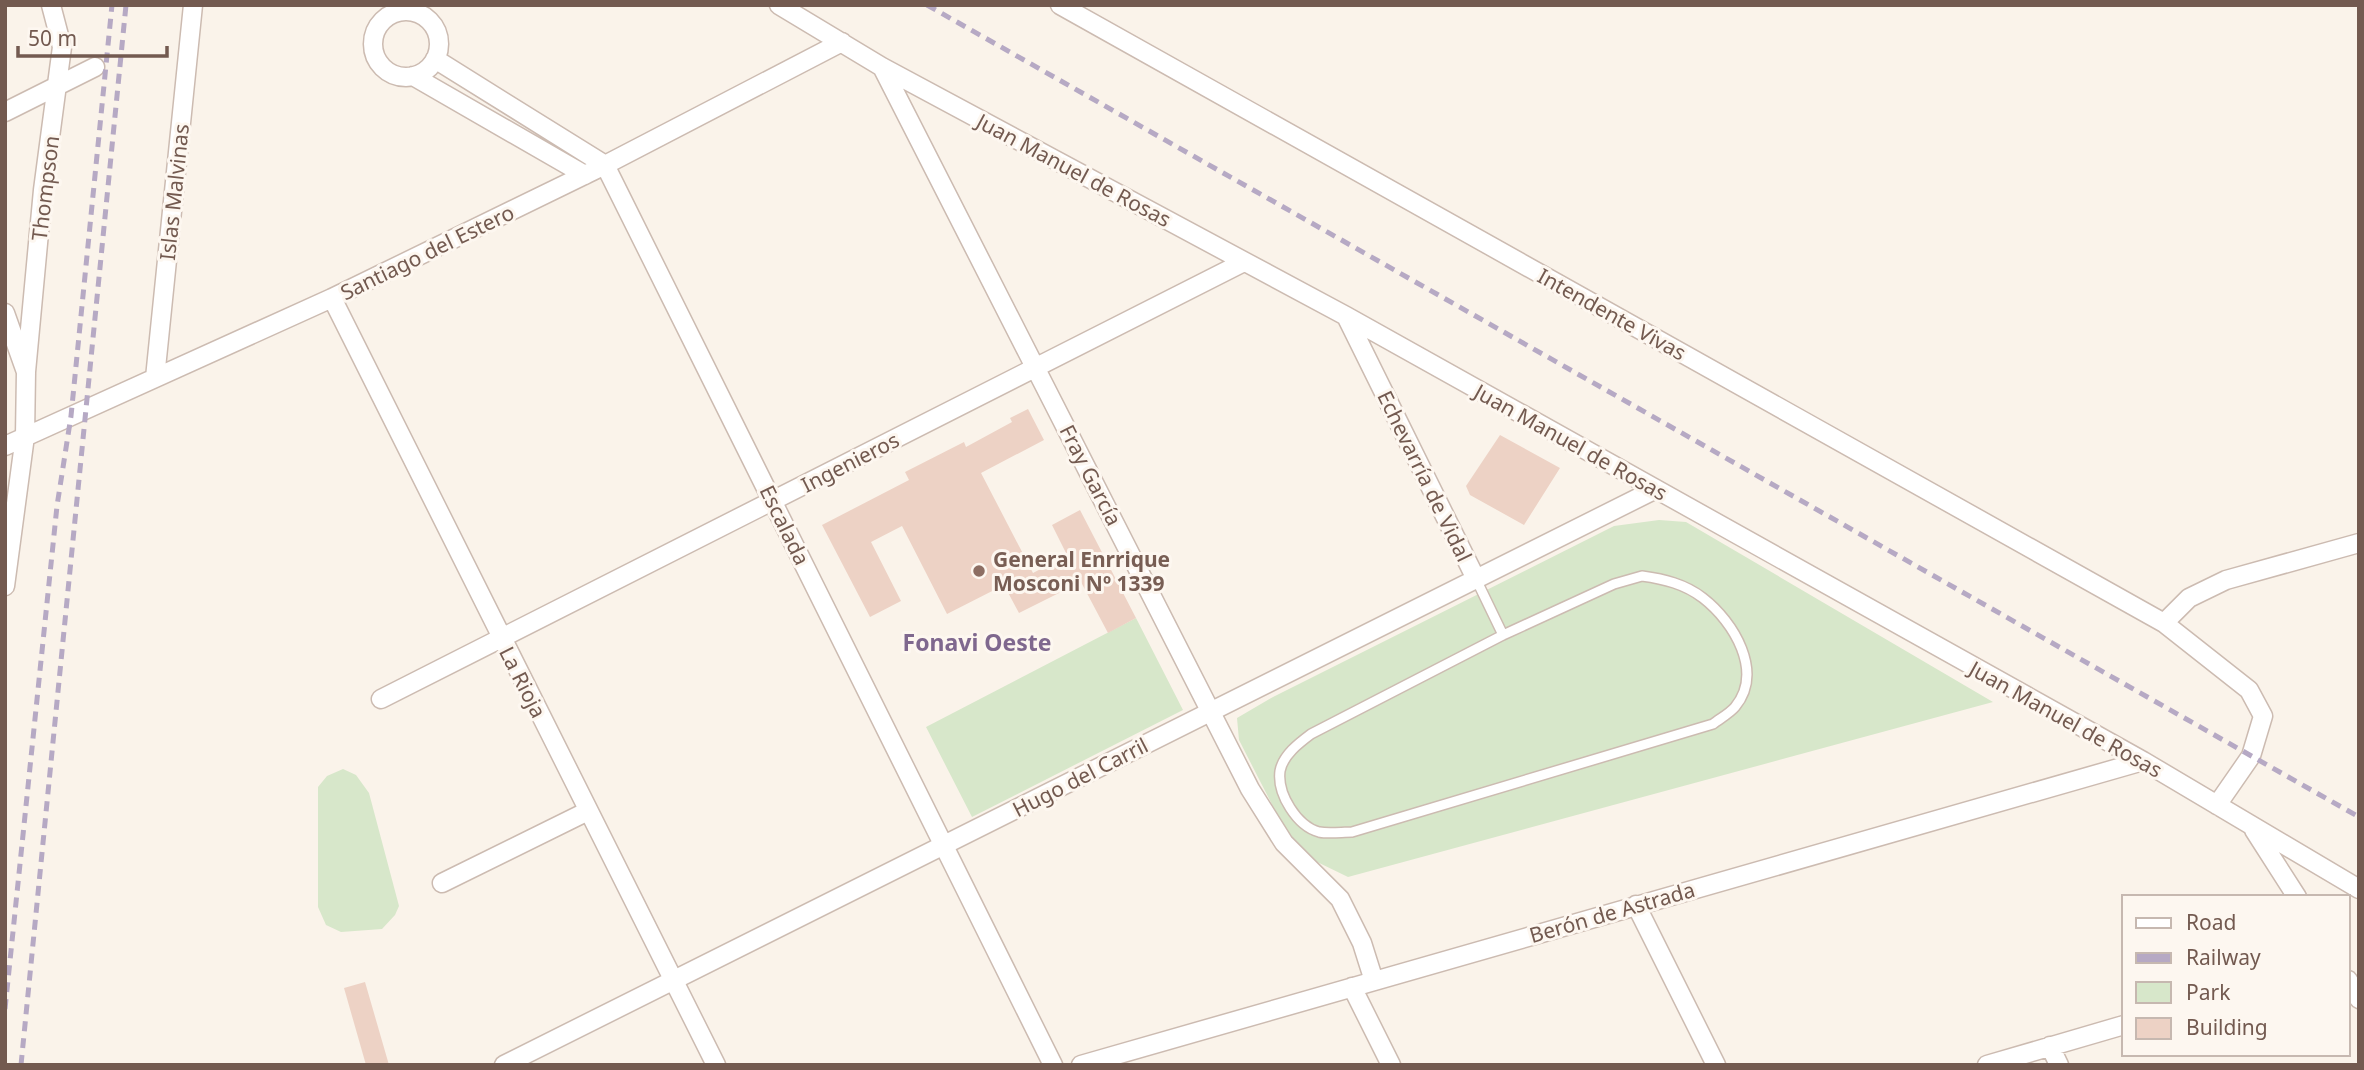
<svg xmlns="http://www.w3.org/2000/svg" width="2364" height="1070" viewBox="0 0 2364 1070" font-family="'Noto Sans',sans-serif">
<rect width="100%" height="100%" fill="#faf3ea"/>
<path fill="#d7e7ca" d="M 1659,520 L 1686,522 L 1993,702 L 1348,877 L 1311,859 L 1284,828 L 1239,740 L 1237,718 L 1273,697 L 1614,526 Z
M 1136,618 L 1183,710 L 972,817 L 926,727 Z
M 343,769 L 356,775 L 369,793 L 399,906 L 395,915 L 382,929 L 341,932 L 326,925 L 318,907 L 318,787 L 327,776 Z"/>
<path fill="#edd2c5" d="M 1028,409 L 1044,440 L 981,473 L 1033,573 L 1067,555 L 1052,525 L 1080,510 L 1136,618 L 1108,633 L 1081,582 L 1019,613 L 1004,585 L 947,614 L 902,526 L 871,542 L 901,601 L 870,617 L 822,525 L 909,480 L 905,472 L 964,442 L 966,447 L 1012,422 L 1010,418 Z
M 1500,435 L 1560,468 L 1524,525 L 1470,495 L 1466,486 Z
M 365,982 L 389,1065 L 366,1065 L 344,988 Z"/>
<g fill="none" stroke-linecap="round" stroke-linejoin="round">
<defs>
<path id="lane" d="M 1642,576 C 1664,579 1685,584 1703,598 C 1734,622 1764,672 1735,707 C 1729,714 1719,719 1713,724 L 1352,832 C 1342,832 1329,834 1319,832 C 1297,826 1277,794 1280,771 C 1283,755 1299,743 1311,734 L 1503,635 L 1614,584 Z
M 1476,579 L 1503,635"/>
<path id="street" d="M 779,5 L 882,67 L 1346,316 L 2143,761 L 2359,889
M 1060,5 L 2164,623 L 2249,690 L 2263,716 L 2251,756 L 2217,805
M373 44a33 33 0 1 1 66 0a33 33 0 1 1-66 0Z
M 435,59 L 605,165 L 1053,1065
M 882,67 L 1250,789 L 1284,843 L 1340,899 L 1362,943 L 1374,981
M 413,76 L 585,175
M 5,112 L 95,67
M 332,298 L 716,1065
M 5,313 L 26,372 L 25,436 L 5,586
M 1346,316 L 1476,579
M 26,372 L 43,190 L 62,47 L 51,5
M 155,378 L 193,5
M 5,446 L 332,298 L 605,165 L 842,42
M 2164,623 L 2189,598 L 2226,580 L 2359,543
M 381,699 L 1244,262
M 2254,830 L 2297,897
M 442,883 L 588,811
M 1636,905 L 1716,1065
M 2348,980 L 2359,999
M 1352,987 L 1391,1065
M 2050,1046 L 2059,1065
M 504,1065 L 1656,489
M 1081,1065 L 2143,761
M 1987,1065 L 2124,1025"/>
</defs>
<use href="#lane" stroke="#ccbbb1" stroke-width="12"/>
<use href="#street" stroke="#ccbbb1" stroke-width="21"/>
<use href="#lane" stroke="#fff" stroke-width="9"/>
<use href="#street" stroke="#fff" stroke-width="18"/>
<path stroke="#b6a9c4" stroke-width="5" stroke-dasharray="10 7" stroke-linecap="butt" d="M 927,5 L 2359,817
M 5,1009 L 57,506 L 71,416 L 112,5
M 21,1065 L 126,5"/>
</g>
<circle fill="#8d6e63" stroke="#fdf7f0" stroke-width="2.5" cx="979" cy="571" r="7"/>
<g text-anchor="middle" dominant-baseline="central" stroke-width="6" stroke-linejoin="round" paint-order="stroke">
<g font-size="21" fill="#735a50" stroke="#fdf7f0">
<text transform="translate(1074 170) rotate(28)">Juan Manuel de Rosas</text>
<text transform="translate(45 188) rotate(-83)">Thompson</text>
<text transform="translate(174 192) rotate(-84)">Islas Malvinas</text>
<text transform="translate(427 252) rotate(-26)">Santiago del Estero</text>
<text transform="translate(1612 314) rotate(29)">Intendente Vivas</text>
<text transform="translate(1571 442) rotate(29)">Juan Manuel de Rosas</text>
<text transform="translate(850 462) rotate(-27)">Ingenieros</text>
<text transform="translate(1091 475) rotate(63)">Fray García</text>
<text transform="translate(1425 476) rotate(64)">Echevarría de Vidal</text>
<text transform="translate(785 525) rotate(64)">Escalada</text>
<text transform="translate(523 682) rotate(63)">La Rioja</text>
<text transform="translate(2066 719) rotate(29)">Juan Manuel de Rosas</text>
<text transform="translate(1080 777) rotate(-27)">Hugo del Carril</text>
<text transform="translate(1612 912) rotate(-16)">Berón de Astrada</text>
</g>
<g font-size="21" font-weight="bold" fill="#785e54" stroke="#fdf7f0" text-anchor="start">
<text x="993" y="559">General Enrrique<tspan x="993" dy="24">Mosconi Nº 1339</tspan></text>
</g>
<g font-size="23" font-weight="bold" fill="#7f688e" stroke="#fdf7f0">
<text x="977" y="642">Fonavi Oeste</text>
</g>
</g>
<rect width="2364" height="1070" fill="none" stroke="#735a50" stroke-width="14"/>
<rect x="2122" y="895" width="228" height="161" fill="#fdf7f0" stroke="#c6b8b0" stroke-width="2"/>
<rect x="2136" y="918" width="35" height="10" fill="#ffffff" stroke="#c6b8b0" stroke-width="2"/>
<text x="2186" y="930" font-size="21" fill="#735a50">Road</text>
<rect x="2136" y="953" width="35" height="10" fill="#b6a9c4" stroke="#c6b8b0" stroke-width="2"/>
<text x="2186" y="965" font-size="21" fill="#735a50">Railway</text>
<rect x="2136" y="982" width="35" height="21" fill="#d7e7ca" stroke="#c6b8b0" stroke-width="2"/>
<text x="2186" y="1000" font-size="21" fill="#735a50">Park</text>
<rect x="2136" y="1018" width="35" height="21" fill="#edd2c5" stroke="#c6b8b0" stroke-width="2"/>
<text x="2186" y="1035" font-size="21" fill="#735a50">Building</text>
<path d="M18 46v10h149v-10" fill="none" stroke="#735a50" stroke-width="3.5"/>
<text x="28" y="46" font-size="21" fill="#735a50" stroke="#fdf7f0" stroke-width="5" paint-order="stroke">50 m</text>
</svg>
